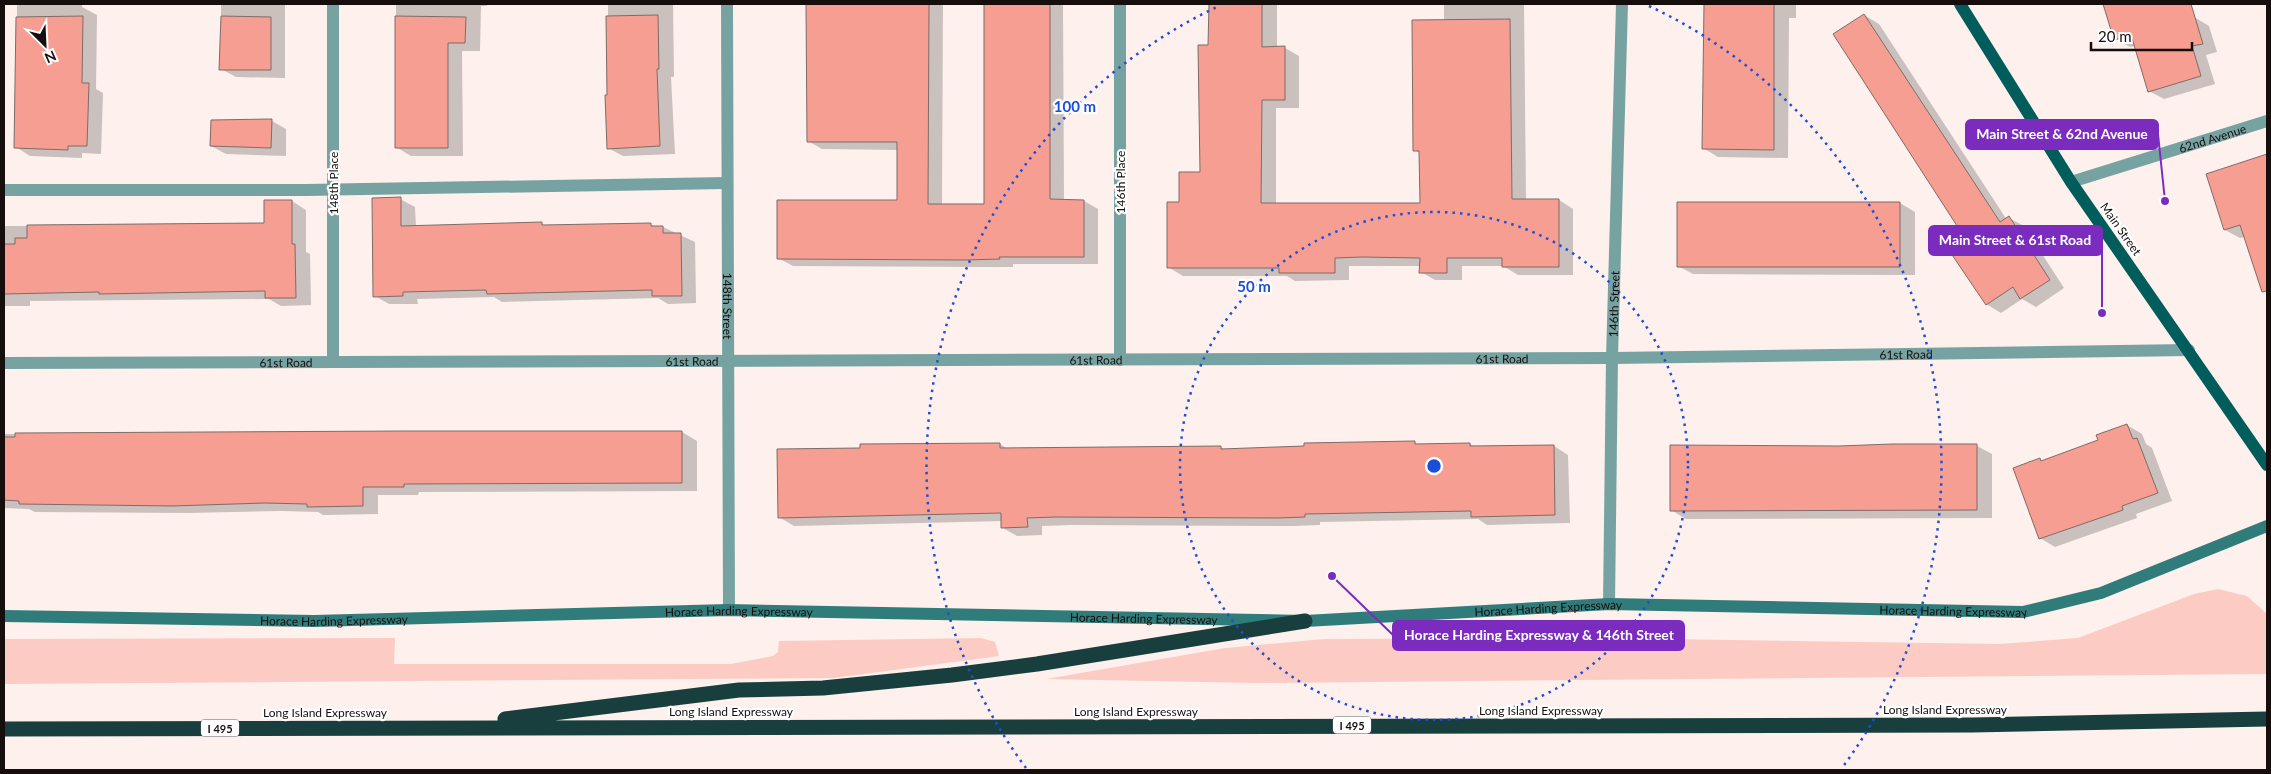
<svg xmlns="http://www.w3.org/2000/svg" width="2271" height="774" viewBox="0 0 2271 774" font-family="Lato,sans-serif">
<rect width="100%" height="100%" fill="#fdf0ed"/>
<path fill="#fcccc4" d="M 2218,589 L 2247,596 L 2267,614 L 2267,674 L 1256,683 L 1046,679 L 1225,648 L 1324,639 L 1603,638 L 2000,644 L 2078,638 L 2194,594 Z
M 395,638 L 394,664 L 731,664 L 773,656 L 778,652 L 779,641 L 981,638 L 995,642 L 999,656 L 834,678 L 4,684 L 4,639 Z"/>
<path fill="#0003" d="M 17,4 L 82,4 L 82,7 L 97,15 L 96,89 L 103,93 L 101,154 L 82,153 L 82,158 L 30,156 L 16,147 Z
M 221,4 L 285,4 L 285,78 L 236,77 L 221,69 Z
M 396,4 L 487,4 L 487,6 L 481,6 L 480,51 L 462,51 L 463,156 L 411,156 L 396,147 Z
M 608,4 L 673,4 L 674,77 L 671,77 L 675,154 L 623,156 L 608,148 Z
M 808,4 L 943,4 L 942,205 L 985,205 L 985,4 L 1063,4 L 1064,201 L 1084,201 L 1098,209 L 1098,264 L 1013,264 L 1013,267 L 980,267 L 793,266 L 778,258 L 898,201 L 899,150 L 822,149 L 808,141 Z
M 1210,4 L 1277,4 L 1277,48 L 1285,48 L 1299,56 L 1299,108 L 1276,108 L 1276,204 L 1421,205 L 1420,153 L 1414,150 L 1444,21 L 1444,4 L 1524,4 L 1526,200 L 1559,200 L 1573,209 L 1573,275 L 1518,275 L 1503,266 L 1462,266 L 1462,280 L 1435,280 L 1421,272 L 1421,266 L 1349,266 L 1349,280 L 1295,281 L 1287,276 L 1183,276 L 1168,267 L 1181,203 L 1201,173 L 1210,46 Z
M 1705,4 L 1796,4 L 1796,18 L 1789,18 L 1788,158 L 1718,157 L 1703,148 Z
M 2105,4 L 2174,4 L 2180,22 L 2194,17 L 2209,26 L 2217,52 L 2206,55 L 2215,84 L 2164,99 L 2149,91 L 2135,46 L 2130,47 L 2116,39 Z
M 1864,15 L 1879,24 L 2007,220 L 2009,218 L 2024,226 L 2064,288 L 2036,307 L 2022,299 L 2001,313 L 1986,304 L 1963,232 Z
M 272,121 L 286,129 L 286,156 L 226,154 L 211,146 Z
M 2267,156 L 2267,285 L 2259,280 L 2245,237 L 2240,238 L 2225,230 L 2207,175 Z
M 400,199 L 415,207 L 416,227 L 541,223 L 546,226 L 650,224 L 655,227 L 663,227 L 695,242 L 696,303 L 668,304 L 658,298 L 502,302 L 494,297 L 417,299 L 418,304 L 389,304 L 375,296 Z
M 292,201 L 306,210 L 306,252 L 310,254 L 311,305 L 281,306 L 269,299 L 30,301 L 30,306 L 4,306 L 4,226 L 265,225 Z
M 1900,203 L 1915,212 L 1915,275 L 1693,274 L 1678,266 Z
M 2127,425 L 2142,434 L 2146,444 L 2152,448 L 2172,501 L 2136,514 L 2137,518 L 2055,547 L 2040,538 L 2040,460 L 2043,462 L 2099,441 Z
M 682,432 L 697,441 L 697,491 L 419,492 L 418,495 L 378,495 L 378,514 L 323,515 L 318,512 L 281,511 L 188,513 L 35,512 L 29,509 L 4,508 L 4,434 Z
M 1414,443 L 1418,445 L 1470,444 L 1475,447 L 1554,446 L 1568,455 L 1570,523 L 1487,525 L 1478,519 L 1320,522 L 1320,525 L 1293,526 L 1071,525 L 1042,526 L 1042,535 L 1017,536 L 1003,528 L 1003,521 L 794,526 L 779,517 L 1000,444 L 1008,449 L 1221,447 L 1225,450 Z
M 1671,446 L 1977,446 L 1992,454 L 1992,518 L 1686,519 L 1671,510 Z"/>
<path fill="#f69e92" stroke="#7f6b68" d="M 806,4 L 929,4 L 928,204 L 984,204 L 984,4 L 1050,4 L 1050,199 L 1084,200 L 1084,257 L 999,257 L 1000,259 L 965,260 L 777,259 L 777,200 L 897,200 L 897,142 L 807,142 Z
M 1209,4 L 1262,4 L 1262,47 L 1285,46 L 1285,100 L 1262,100 L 1261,203 L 1420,203 L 1419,151 L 1413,151 L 1412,20 L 1510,19 L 1512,199 L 1559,199 L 1559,267 L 1502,267 L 1502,258 L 1447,258 L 1447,273 L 1419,273 L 1420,258 L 1362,257 L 1335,258 L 1335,273 L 1279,273 L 1279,268 L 1167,268 L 1167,202 L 1179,202 L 1179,172 L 1200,172 L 1198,45 L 1208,45 Z
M 1704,4 L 1774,4 L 1774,150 L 1702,149 Z
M 2103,4 L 2191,4 L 2203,44 L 2192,46 L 2201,76 L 2148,92 L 2131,35 L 2114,40 Z
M 1864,14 L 2000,222 L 2009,216 L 2050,280 L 2020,299 L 2013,287 L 1986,305 L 1944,243 L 1961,232 L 1833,34 Z
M 658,15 L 659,69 L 657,69 L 660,146 L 607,149 L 605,95 L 607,95 L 606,16 Z
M 83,16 L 82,83 L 89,83 L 87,146 L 68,146 L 68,150 L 14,148 L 16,17 Z
M 221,16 L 271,17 L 271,70 L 219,70 Z
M 395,16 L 466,17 L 465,43 L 448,43 L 448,148 L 395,148 Z
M 272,119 L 271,148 L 210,146 L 211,120 Z
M 2267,154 L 2267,291 L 2262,292 L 2240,225 L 2224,230 L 2206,174 Z
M 401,197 L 401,226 L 542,222 L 542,225 L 651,223 L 651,226 L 663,226 L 663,233 L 681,233 L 682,296 L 652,296 L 652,290 L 487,294 L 486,290 L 403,292 L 403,296 L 373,297 L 372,198 Z
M 264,200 L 292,200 L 292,244 L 295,244 L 296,298 L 265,298 L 265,291 L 99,294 L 99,292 L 4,294 L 4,244 L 15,244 L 15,238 L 27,238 L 27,225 L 264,223 Z
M 1677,202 L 1900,202 L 1900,267 L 1677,267 Z
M 2127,424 L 2133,439 L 2137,438 L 2158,493 L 2122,506 L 2123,510 L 2039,539 L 2013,468 L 2040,458 L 2041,461 L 2098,440 L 2096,435 Z
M 404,431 L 682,431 L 682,483 L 404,484 L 404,487 L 363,487 L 363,506 L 307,507 L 307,504 L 265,503 L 172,506 L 19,504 L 19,501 L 4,500 L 4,437 L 15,437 L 15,433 Z
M 1415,441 L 1415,444 L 1470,443 L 1470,446 L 1554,445 L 1555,515 L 1471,517 L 1471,511 L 1305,514 L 1305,517 L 1277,518 L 1055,517 L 1027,518 L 1028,527 L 1001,528 L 1001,513 L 778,518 L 777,449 L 860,448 L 860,444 L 1000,443 L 1000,448 L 1221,446 L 1221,449 L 1304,446 L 1304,443 Z
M 1892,444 L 1977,444 L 1977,510 L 1670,511 L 1670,445 L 1839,446 Z"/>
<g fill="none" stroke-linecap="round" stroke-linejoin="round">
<path stroke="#76a3a2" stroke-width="12" d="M 4,190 L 306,190 L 727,183"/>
<g stroke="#76a3a2" stroke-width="12">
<path id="s1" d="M 727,4 L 729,610"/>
<path d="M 1120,4 L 1120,360"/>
<path id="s2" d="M 2071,182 L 2267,121"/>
<path d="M 333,362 L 333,4"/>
<path id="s3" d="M 4,363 L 1612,358 L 2189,350"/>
<path id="s4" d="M 1609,604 L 1612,358 L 1622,4"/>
</g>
<path stroke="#307c7b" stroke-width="12" id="s5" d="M 4,616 L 314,621 L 729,610 L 1305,621 L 1609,604 L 2023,612 L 2101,593 L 2267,526"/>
<path stroke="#005d5c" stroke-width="12" d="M 1960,4 L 2071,182 L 2267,465"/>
<path stroke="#183e3e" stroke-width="15" d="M 505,719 L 739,690 L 823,688 L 952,675 L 1037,664 L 1305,621
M 4,729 L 1972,725 L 2267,719"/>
</g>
<g fill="none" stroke="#1d4ed8" stroke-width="2.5" stroke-dasharray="2.5 5">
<circle cx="1434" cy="466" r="254"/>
<path d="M1026 768A508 508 0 0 1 1219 6M1649 6A508 508 0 0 1 1842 768"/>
</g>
<g text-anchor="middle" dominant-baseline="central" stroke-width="4.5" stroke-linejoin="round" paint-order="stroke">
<g fill="#fff" stroke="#5b5656" stroke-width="1">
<rect x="1333" y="716.5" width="38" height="17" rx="4"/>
<rect x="201" y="719.5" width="38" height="17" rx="4"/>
</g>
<g font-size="11" font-weight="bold" fill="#150e0d">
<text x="1352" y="725">I 495</text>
<text x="220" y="728">I 495</text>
</g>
<g font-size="12" fill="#150e0d" stroke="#fff">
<text stroke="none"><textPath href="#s2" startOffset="148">62nd Avenue</textPath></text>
<text transform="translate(1120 182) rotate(-90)">146th Place</text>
<text transform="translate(333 183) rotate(-90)">148th Place</text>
<text transform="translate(2121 229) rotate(55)">Main Street</text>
<text stroke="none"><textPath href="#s4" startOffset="300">146th Street</textPath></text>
<text stroke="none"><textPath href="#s1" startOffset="302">148th Street</textPath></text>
<text stroke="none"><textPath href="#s3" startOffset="1902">61st Road</textPath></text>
<text stroke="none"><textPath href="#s3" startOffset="1498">61st Road</textPath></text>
<text stroke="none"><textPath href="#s3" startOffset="1092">61st Road</textPath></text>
<text stroke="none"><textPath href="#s3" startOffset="688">61st Road</textPath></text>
<text stroke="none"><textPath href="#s3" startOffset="282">61st Road</textPath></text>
<text stroke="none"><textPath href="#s5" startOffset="1545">Horace Harding Expressway</textPath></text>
<text stroke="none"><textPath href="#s5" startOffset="1950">Horace Harding Expressway</textPath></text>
<text stroke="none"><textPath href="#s5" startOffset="735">Horace Harding Expressway</textPath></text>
<text stroke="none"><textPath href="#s5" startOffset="1140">Horace Harding Expressway</textPath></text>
<text stroke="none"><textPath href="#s5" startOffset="330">Horace Harding Expressway</textPath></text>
<text x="1945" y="709">Long Island Expressway</text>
<text x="1541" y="710">Long Island Expressway</text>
<text x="731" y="711">Long Island Expressway</text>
<text x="1136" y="711">Long Island Expressway</text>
<text x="325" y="712">Long Island Expressway</text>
</g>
</g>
<circle cx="1434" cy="466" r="8" fill="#1d4ed8" stroke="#fff" stroke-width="2.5"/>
<g font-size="15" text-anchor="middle" font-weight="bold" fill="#1d4ed8" stroke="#fff" stroke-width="4.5" stroke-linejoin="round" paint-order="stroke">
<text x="1075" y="112">100 m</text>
<text x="1254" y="292">50 m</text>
</g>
<path fill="none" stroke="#7b2cbf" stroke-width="2" d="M2165 201L2158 134M2102 313L2102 240M1332 576L1393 635"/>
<g fill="#7b2cbf" stroke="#fff" stroke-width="2">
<circle cx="2165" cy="201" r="5"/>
<circle cx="2102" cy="313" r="5"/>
<circle cx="1332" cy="576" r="5"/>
</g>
<g fill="#7b2cbf" stroke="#7b2cbf" stroke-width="2">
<rect x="1966" y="120" width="192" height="29" rx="5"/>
<rect x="1929" y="226" width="173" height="29" rx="5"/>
<rect x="1393" y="621" width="291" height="29" rx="5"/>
</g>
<g font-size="14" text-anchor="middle" font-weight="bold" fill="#fff">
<text x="2062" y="139">Main Street &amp; 62nd Avenue</text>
<text x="2015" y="245">Main Street &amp; 61st Road</text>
<text x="1539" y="640">Horace Harding Expressway &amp; 146th Street</text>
</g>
<rect width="2271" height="774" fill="none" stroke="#150e0d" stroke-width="10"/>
<g transform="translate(45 45) rotate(156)" stroke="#ffffff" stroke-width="4" paint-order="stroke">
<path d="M0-4L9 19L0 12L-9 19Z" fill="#150e0d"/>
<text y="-8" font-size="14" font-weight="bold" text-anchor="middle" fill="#150e0d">N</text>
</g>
<path d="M2091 42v8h101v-8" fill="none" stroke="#150e0d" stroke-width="2.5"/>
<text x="2098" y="42" font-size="15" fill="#150e0d" stroke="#ffffff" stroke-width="4" paint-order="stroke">20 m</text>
</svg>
